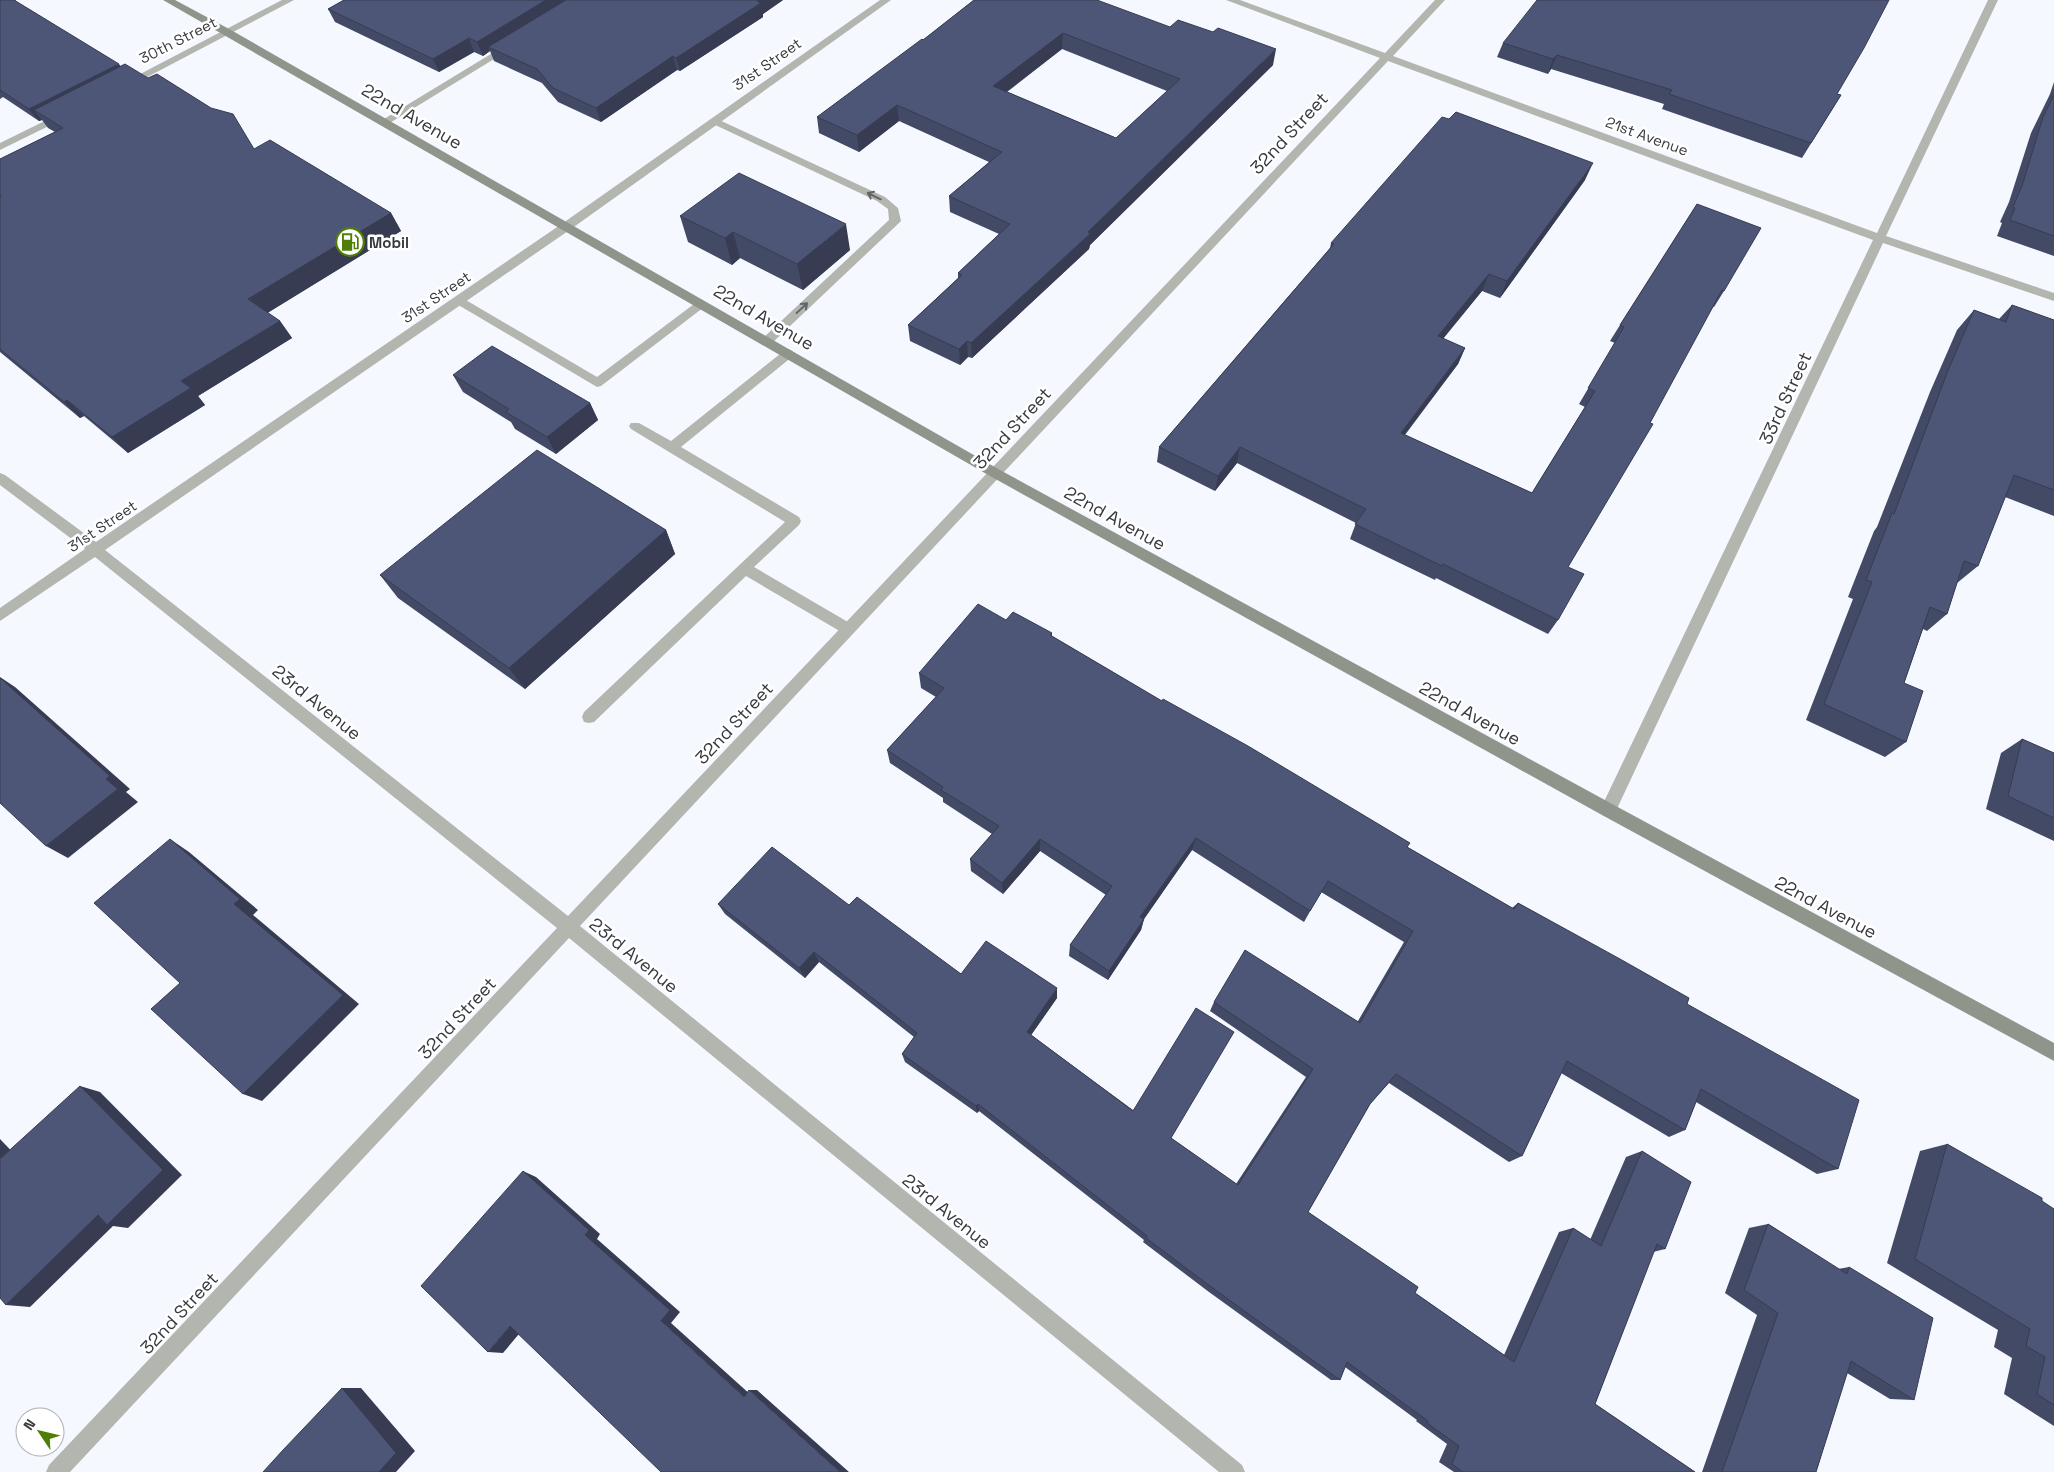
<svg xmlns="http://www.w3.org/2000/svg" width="2054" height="1472" viewBox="0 0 2054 1472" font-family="'Space Grotesk',sans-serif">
<rect width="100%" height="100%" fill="#f6f8ff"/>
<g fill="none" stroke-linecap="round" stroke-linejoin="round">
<path fill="#b2b6af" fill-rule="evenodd" d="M 509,43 L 512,44 L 512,48 L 388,124 L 384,125 L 379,122 Z
M 715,118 L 885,197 L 898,208 L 901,221 L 899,223 L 771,344 L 763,344 L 761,341 L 763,338 L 889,220 L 888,209 L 877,201 L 711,123 L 710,121 Z
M 459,296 L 597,377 L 698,301 L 702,300 L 708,304 L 601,386 L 597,387 L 455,303 L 453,300 Z
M 789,349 L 795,353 L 793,356 L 681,447 L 799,517 L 801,521 L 799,525 L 754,567 L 853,625 L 855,629 L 853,633 L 848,635 L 843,633 L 746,576 L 594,722 L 589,723 L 584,722 L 582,717 L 584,712 L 785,522 L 631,429 L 629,426 L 631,423 L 639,423 L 671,441 L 785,350 Z"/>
<path fill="#b2b6af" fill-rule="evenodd" d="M 282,0 L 294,0 L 130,86 L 122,86 L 121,84 Z
M 880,0 L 891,0 L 571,229 L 105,550 L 568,916 L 1380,58 L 1226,0 L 1240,0 L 1385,53 L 1435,0 L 1445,0 L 1393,56 L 1877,233 L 1988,0 L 1998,0 L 1886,236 L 2054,293 L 2054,301 L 1883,243 L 1614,815 L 1608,817 L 1602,815 L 1600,810 L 1873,240 L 1388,61 L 580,926 L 1242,1465 L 1245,1472 L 1219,1472 L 569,938 L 70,1472 L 46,1472 L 49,1465 L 557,928 L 95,557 L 0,621 L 0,608 L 85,549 L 0,485 L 0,473 L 5,475 L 96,542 L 563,223 Z
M 63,112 L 68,115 L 67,117 L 0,150 L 0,143 Z"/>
<path fill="#90958c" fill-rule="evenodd" d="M 163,0 L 175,0 L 231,30 L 1000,470 L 1614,805 L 2054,1043 L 2054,1061 L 1602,815 L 990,476 Z"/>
</g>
<path fill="#434a66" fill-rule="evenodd" d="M 0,0 L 15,0 L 17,2 L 254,149 L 391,213 L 401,231 L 267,313 L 280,321 L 292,338 L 198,396 L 205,405 L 128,453 L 84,416 L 80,418 L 0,352 L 0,159 L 55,132 L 48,128 L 42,120 L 39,121 L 3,97 L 0,99 Z
M 344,0 L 783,0 L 763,14 L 763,17 L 680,71 L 677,70 L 601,122 L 558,102 L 542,83 L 494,61 L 490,51 L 483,56 L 474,52 L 439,72 L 335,22 L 328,9 Z
M 974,0 L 1273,65 L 1090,245 L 1089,249 L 972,358 L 968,357 L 960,365 L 910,341 L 908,325 L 958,278 L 958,273 L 999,234 L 950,212 L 949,196 L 989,162 L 899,121 L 859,152 L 819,133 L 817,117 L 923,40 ZM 1062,49 L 1167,91 L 1116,138 L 1007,92 Z
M 1503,43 L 1837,94 L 1841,95 L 1802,158 L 1662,109 L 1664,104 L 1551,69 L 1548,74 L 1497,57 Z
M 2054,82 L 2054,256 L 1997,236 L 2002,223 L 2000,222 L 2009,202 L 2031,133 L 2050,94 Z
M 1585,180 L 1500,298 L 1482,291 L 1443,339 L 1465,348 L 1458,364 L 1405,435 L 1532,493 L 1585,407 L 1579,404 L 1615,343 L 1610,341 L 1620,325 L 1697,204 L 1724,291 L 1714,307 L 1712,307 L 1568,567 L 1558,620 L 1548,634 L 1436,578 L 1435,580 L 1350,539 L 1356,523 L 1237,463 L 1215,491 L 1157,462 L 1159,447 L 1330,248 L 1331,243 Z
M 680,216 L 850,250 L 803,290 L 740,258 L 732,265 L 688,242 Z
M 2012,305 L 2054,320 L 2054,516 L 2005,497 L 1978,566 L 1957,583 L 1947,614 L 1927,631 L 1923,629 L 1904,683 L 1906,742 L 1885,757 L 1806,720 L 1853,599 L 1848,597 L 1874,531 L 1877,527 L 1930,392 L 1957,330 L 1974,310 L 1999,319 Z
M 453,375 L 590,403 L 598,420 L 556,454 L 515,429 L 511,422 L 463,392 Z
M 666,530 L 675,554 L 525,689 L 398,598 L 380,575 Z
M 1006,620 L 1052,633 L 1052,636 L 1407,847 L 1512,908 L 1518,903 L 1687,1004 L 1838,1169 L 1817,1174 L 1696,1102 L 1685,1130 L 1669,1137 L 1561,1073 L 1522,1156 L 1509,1162 L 1389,1083 L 1370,1104 L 1308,1212 L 1415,1293 L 1504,1355 L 1559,1232 L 1573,1228 L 1590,1240 L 1626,1157 L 1642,1151 L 1665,1249 L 1653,1252 L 1595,1404 L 1695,1472 L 1454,1472 L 1439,1462 L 1447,1444 L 1416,1421 L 1417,1420 L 1345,1367 L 1340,1380 L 1331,1380 L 1209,1292 L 1143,1242 L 1144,1240 L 979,1111 L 977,1113 L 905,1062 L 902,1054 L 914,1037 L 819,962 L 805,978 L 725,914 L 718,904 L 849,905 L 961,974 L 1057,998 L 1031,1035 L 1171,1138 L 1236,1184 L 1306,1077 L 1210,1011 L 1214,1002 L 1358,1021 L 1404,942 L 1321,892 L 1304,922 L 1192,850 L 1144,919 L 1141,930 L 1108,980 L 1069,956 L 1070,945 L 1106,895 L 1040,851 L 1003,894 L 971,871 L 970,859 L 992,834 L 943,802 L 943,798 L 890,763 L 887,750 L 936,697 L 921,688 L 919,673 Z
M 2022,739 L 2054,753 L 2054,841 L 1986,809 L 2001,753 Z
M 1947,1144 L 2054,1209 L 2054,1426 L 2004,1394 L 2012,1358 L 1994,1347 L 1998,1330 L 1887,1263 L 1920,1151 Z
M 1768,1224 L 1838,1269 L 1849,1267 L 1914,1400 L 1890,1399 L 1847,1373 L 1816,1472 L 1702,1472 L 1757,1315 L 1725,1293 L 1749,1228 Z"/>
<path fill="#373c53" d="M 546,0 L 573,0 L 488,47 L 490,51 L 483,56 L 477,42 Z
M 760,0 L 783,0 L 763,14 L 763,17 L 680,71 L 676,58 Z
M 1063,33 L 1062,49 L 993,102 L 993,86 Z
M 469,38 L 474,52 L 439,72 L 433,59 Z
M 1276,49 L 1273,65 L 1090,245 L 1089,249 L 972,358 L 971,343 L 1088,232 Z
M 1557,55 L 1551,69 L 1548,74 L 1553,59 Z
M 673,56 L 677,70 L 601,122 L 596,108 Z
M 119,64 L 128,76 L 34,110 L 42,120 L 39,121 L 29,109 Z
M 897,105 L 899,121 L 859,152 L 857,135 Z
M 1593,163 L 1585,180 L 1500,298 L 1507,281 Z
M 391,213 L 401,231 L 261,317 L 248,299 Z
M 846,224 L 850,250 L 803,290 L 797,264 Z
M 733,232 L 740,258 L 732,265 L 725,238 Z
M 1489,274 L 1482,291 L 1431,353 L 1438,336 Z
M 280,321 L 292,338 L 198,396 L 205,405 L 128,453 L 112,437 L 181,381 Z
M 967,341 L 968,357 L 960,365 L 959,349 Z
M 1465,348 L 1458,364 L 1394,448 L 1401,433 Z
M 67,400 L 84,416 L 80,418 L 64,402 Z
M 590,403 L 598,420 L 556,454 L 547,437 Z
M 1240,447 L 1237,463 L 1215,491 L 1218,476 Z
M 666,530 L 675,554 L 525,689 L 509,668 Z
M 0,677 L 15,687 L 130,789 L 126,792 L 138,802 L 68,858 L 46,846 L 106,779 L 0,678 Z
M 1196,838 L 1192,850 L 1144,919 L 1141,930 L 1108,980 L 1109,971 L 1140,917 Z
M 170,839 L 189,852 L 258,910 L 253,915 L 359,1004 L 262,1101 L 243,1094 L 234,904 Z
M 1040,839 L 1040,851 L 1003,894 L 1002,883 Z
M 814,952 L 819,962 L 805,978 L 799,968 Z
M 1057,988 L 1057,998 L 1027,1041 L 1027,1032 Z
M 80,1086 L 100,1092 L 182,1175 L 128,1228 L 113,1226 L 30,1307 L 6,1305 Z
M 978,1104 L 979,1111 L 977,1113 L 976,1106 Z
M 0,1139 L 23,1163 L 0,1157 Z
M 523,1171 L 536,1177 L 600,1234 L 597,1239 L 680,1312 L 671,1323 L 752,1396 L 744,1397 L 661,1321 L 585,1235 Z
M 510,1326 L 524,1328 L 503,1353 L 488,1352 Z
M 342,1388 L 361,1388 L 415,1451 L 396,1472 L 379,1472 Z
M 749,1390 L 757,1390 L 849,1472 L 840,1472 Z"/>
<path fill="#4e5677" stroke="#373c53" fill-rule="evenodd" d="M 0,0 L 14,0 L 119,64 L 29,109 L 0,90 Z
M 344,0 L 546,0 L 477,42 L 469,38 L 433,59 L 328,9 Z
M 566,0 L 760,0 L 757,1 L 761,3 L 676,58 L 673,56 L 596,108 L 553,88 L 537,69 L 488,47 Z
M 974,0 L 1097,0 L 1170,27 L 1178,20 L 1213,32 L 1218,28 L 1276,49 L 1088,232 L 1090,234 L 971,343 L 967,341 L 959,349 L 908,325 L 962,275 L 958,273 L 1010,224 L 949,196 L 1002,152 L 897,105 L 857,135 L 817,117 L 922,39 L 923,40 ZM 1063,33 L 1180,79 L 1116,138 L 993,86 Z
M 1537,0 L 1889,0 L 1864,48 L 1837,94 L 1841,95 L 1811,143 L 1669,94 L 1672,90 L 1557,55 L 1553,59 L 1503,43 Z
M 125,64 L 148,78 L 157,74 L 211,108 L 233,114 L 254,149 L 270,140 L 391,213 L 248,299 L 280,321 L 181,381 L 191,388 L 112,437 L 67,400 L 64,402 L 0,349 L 0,197 L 1,196 L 0,195 L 0,159 L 63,128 L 34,110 Z
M 2054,95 L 2054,236 L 2010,220 L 2015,208 L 2013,207 L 2022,186 L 2043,117 Z
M 1456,112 L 1593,163 L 1507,281 L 1489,274 L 1438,336 L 1465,348 L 1401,433 L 1532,493 L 1595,391 L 1588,388 L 1624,327 L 1620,325 L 1697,204 L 1761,228 L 1724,291 L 1722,290 L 1650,423 L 1653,424 L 1568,567 L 1584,574 L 1558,620 L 1443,564 L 1442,566 L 1355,524 L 1366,509 L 1240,447 L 1218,476 L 1159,447 L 1334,244 L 1331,243 L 1442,117 L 1449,119 Z
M 739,173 L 846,224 L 797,264 L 733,232 L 725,238 L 680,216 Z
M 2012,305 L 2054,320 L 2054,490 L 2014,475 L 1978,566 L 1964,561 L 1947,614 L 1930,607 L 1904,683 L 1923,691 L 1906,742 L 1824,704 L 1872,582 L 1866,580 L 1892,513 L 1894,514 L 1947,373 L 1974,310 L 2006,322 Z
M 492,346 L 590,403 L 547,437 L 506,412 L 509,409 L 453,375 Z
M 537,450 L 666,530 L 509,668 L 380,575 Z
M 978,604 L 1006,620 L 1013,612 L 1052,633 L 1050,635 L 1162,701 L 1163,699 L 1248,746 L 1410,843 L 1407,847 L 1514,909 L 1518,903 L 1620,959 L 1689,998 L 1687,1004 L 1859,1100 L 1838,1169 L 1701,1089 L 1685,1130 L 1567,1061 L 1522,1156 L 1396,1074 L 1370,1104 L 1308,1212 L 1418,1287 L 1415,1293 L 1514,1362 L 1573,1228 L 1601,1246 L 1642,1151 L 1691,1182 L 1665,1249 L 1657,1244 L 1595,1404 L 1695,1472 L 1463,1472 L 1452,1464 L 1459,1446 L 1427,1423 L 1428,1421 L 1347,1362 L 1340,1380 L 1214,1289 L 1146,1238 L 1147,1236 L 978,1104 L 976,1106 L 902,1054 L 917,1033 L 814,952 L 799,968 L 718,904 L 772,847 L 849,905 L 857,897 L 961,974 L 986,941 L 1057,988 L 1027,1032 L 1133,1111 L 1196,1008 L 1234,1032 L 1171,1138 L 1238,1185 L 1313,1069 L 1214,1002 L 1245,950 L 1360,1023 L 1413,931 L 1328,881 L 1310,911 L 1196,838 L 1140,917 L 1144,919 L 1109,971 L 1070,945 L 1112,886 L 1040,839 L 1002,883 L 970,859 L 999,826 L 941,790 L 943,787 L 887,750 L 944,688 L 919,673 Z
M 0,678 L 110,776 L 106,779 L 118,789 L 46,846 L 0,803 Z
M 2022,739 L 2054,753 L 2054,818 L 2008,796 Z
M 170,839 L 240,899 L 234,904 L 343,995 L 243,1094 L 151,1009 L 180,983 L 94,903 Z
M 80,1086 L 163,1170 L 107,1225 L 98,1215 L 6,1305 L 0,1298 L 0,1157 L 1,1158 Z
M 1947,1144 L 2042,1198 L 2042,1201 L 2054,1209 L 2054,1405 L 2037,1394 L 2045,1357 L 2026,1346 L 2030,1329 L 1915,1259 Z
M 523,1171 L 589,1230 L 585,1235 L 670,1310 L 661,1321 L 744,1397 L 749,1390 L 840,1472 L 661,1472 L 510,1326 L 488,1352 L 421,1286 Z
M 1768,1224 L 1847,1274 L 1849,1267 L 1933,1318 L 1914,1400 L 1851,1361 L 1816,1472 L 1722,1472 L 1778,1313 L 1744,1290 Z
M 342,1388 L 396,1453 L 379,1472 L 263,1472 L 283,1450 Z"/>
<defs><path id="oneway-shaft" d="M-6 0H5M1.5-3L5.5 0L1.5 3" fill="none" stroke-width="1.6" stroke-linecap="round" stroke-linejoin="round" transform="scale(1.25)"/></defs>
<g stroke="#636567">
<use href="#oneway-shaft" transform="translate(874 196) rotate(-154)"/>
<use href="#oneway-shaft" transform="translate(802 308) rotate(-43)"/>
</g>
<defs>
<symbol id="fuel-ring" viewBox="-11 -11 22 22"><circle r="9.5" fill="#fff" stroke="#4f7e06" stroke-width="1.5"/><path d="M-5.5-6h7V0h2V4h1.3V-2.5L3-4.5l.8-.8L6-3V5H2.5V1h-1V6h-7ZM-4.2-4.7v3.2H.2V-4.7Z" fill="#4f7e06"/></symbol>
</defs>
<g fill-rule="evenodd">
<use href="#fuel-ring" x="334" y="226" width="32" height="32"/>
</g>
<g text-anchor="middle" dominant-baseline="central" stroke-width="5" stroke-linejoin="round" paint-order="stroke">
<g font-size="15" fill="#383a40" stroke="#fff">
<text transform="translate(178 40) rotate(-27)">30th Street</text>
<text transform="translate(767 64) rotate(-35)">31st Street</text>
<text transform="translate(1647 136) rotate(20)">21st Avenue</text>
<text transform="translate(436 297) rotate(-34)">31st Street</text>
<text transform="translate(102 526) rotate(-34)">31st Street</text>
</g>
<g font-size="15" font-weight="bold" fill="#383a40" stroke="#fff" text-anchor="start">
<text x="369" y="242">Mobil</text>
</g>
<g font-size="18" fill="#383a40" stroke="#fff">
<text transform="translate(412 116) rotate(30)">22nd Avenue</text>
<text transform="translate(1289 133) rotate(-47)">32nd Street</text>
<text transform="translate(764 317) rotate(30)">22nd Avenue</text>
<text transform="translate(1785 398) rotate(-65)">33rd Street</text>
<text transform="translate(1012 428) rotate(-47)">32nd Street</text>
<text transform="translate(1115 518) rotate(29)">22nd Avenue</text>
<text transform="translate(317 702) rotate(39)">23rd Avenue</text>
<text transform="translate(1470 713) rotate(29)">22nd Avenue</text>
<text transform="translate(734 723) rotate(-47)">32nd Street</text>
<text transform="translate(1826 907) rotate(28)">22nd Avenue</text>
<text transform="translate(634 955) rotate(39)">23rd Avenue</text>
<text transform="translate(457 1018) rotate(-47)">32nd Street</text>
<text transform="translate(947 1211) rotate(39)">23rd Avenue</text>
<text transform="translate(179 1313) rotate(-47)">32nd Street</text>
</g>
</g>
<g transform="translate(40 1432) rotate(305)"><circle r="24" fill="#ffffff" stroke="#afb0b3"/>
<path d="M0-4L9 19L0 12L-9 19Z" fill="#4f7e06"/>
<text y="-8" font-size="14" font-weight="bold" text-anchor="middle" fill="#383a40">N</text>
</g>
</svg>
